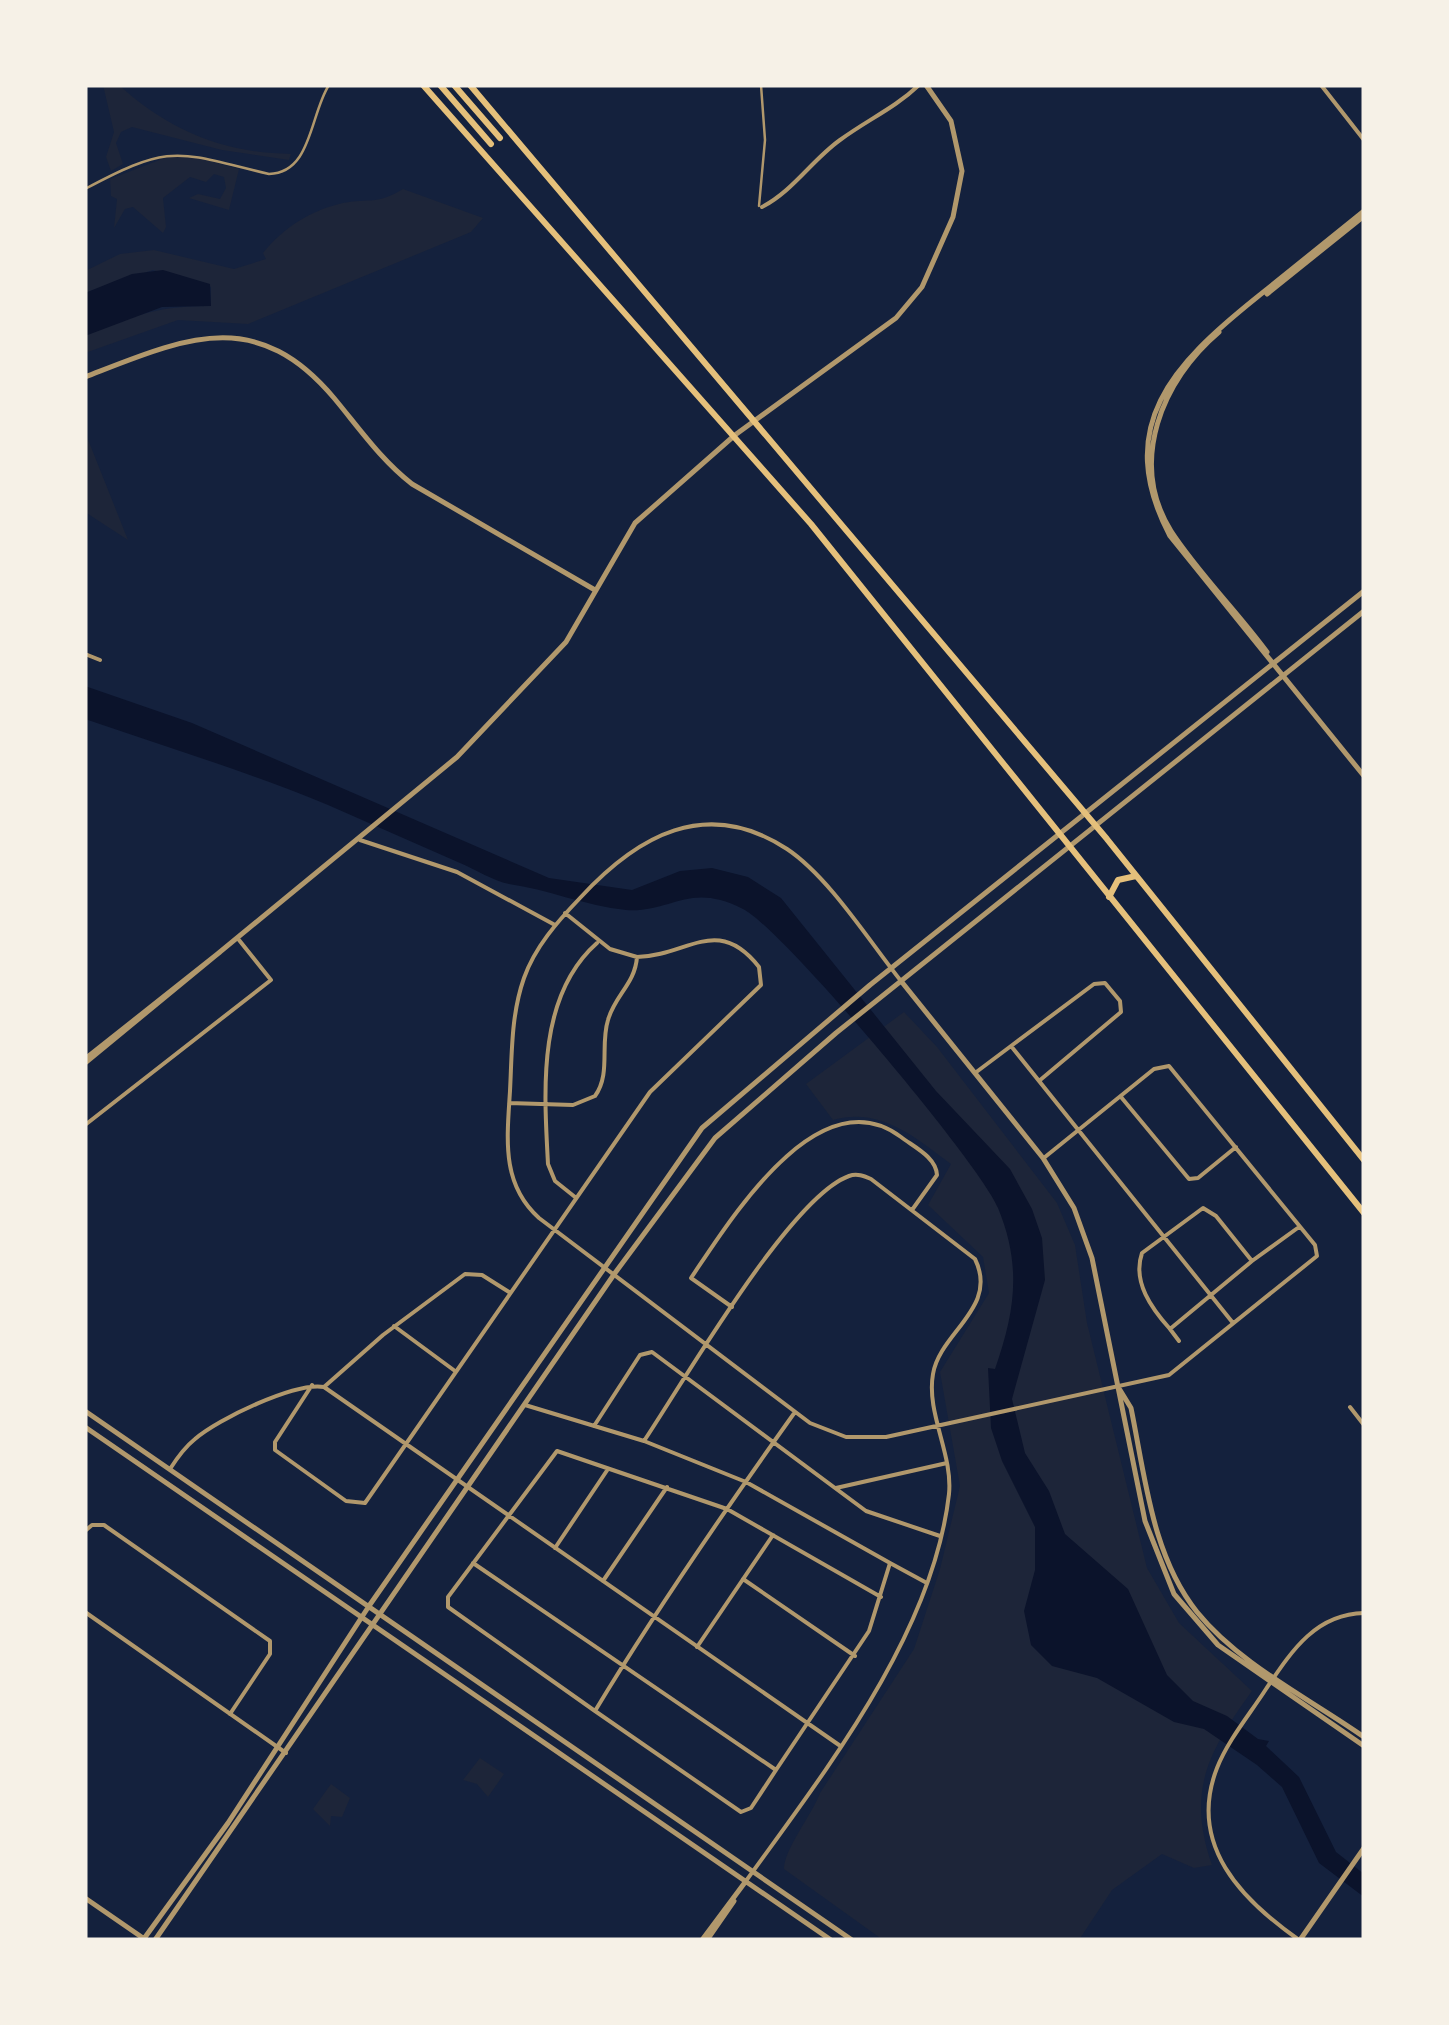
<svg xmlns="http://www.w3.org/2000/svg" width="1449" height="2025" viewBox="0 0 1449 2025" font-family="Barlow,sans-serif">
<rect width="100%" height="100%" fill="#14213d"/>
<path fill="#1d2539" d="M 103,85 L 119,85 C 168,130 223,153 291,154 L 289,160 L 222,150 L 132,127 L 121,132 L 116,143 L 123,164 L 111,171 L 106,157 L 114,132 Z
M 170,156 L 202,159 L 239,169 L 229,210 L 189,198 L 198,194 L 220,199 L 226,188 L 224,177 L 214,174 L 206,182 L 190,177 L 163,198 L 166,227 L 163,233 L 133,207 L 125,209 L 114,228 L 117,199 L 111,196 L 110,179 Z
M 403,189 L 483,218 L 471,232 L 248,324 L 178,320 L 85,353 L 85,336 C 128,316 163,305 211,306 L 211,287 L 153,270 L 85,293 L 85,271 L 120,254 L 154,250 L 234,269 L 266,259 L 263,253 C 283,228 311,210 343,203 C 370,198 377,205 403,189 Z
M 85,432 L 128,540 L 85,512 Z
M 904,1012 L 937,1047 L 1057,1203 L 1075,1245 L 1087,1323 L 1147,1568 L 1179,1623 L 1252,1691 C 1209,1751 1186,1790 1212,1865 L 1194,1868 L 1162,1854 L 1112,1890 L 1079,1940 L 883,1940 L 784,1869 C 784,1849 812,1815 820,1793 L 914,1649 L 940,1569 L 960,1486 L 940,1372 L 989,1293 L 983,1257 L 928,1205 L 951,1164 C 914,1137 881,1107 833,1120 L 806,1084 Z
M 480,1758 L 504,1774 L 488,1797 L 477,1784 L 463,1780 Z
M 331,1784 L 350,1798 L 342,1817 L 331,1816 L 330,1826 L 313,1809 Z"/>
<path fill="#0b132b" d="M 163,270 L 210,284 L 211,306 L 162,307 L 85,336 L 85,293 L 132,274 Z
M 85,686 L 192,723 L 549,878 L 632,890 L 680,871 L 712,868 L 748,877 L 781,898 L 936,1091 L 1010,1169 L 1032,1209 L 1042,1238 L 1045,1280 L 1012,1399 L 1025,1453 L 1049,1491 L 1065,1534 L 1128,1589 L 1167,1675 L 1193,1701 L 1227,1716 L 1258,1739 L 1269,1741 L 1266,1746 L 1299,1777 L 1336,1852 L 1364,1874 L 1364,1897 L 1319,1863 L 1282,1787 L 1257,1765 L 1204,1729 L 1174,1722 L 1097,1678 L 1052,1666 L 1031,1645 L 1024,1611 L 1035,1570 L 1035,1527 L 1002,1461 L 991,1428 L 988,1368 L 995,1369 C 1015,1312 1022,1266 998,1208 C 981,1165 783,929 743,909 C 689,881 672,913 626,910 C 586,906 546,889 509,884 C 493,881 475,869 460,863 C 416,844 372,824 328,805 C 249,772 166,747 85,719 Z"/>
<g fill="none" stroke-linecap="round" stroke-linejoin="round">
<path stroke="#b1986c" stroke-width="2.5" d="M 85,189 C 173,142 176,152 269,174 C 312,173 310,114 329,85
M 759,206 L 765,140 L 761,85"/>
<path stroke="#b1986c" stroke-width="4" d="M 1321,85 L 1364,140
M 762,207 C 793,191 812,160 840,140 C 867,120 895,108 919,85
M 85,654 L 100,660
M 360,840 L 457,872 L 555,925
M 901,981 C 869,941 829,877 787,849 C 706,796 637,836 580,898 C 557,922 535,947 524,978 C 511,1015 512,1053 510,1091 C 507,1139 501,1184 539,1218 L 810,1423 L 846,1437 L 886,1437 L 1169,1375 L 1317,1256 L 1315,1245 L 1169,1066 L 1154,1069 L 1045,1157
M 975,1073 L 1011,1046
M 1039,1081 L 1121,1012 L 1120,1001 L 1105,983 L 1094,984 L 1011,1046 L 1233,1323
M 1121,1097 L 1189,1179 L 1198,1178 L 1236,1147
M 509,1103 L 573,1105 L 595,1096 C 611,1074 600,1045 608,1020 C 615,995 635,984 637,957 L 610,949 L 565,913
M 85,1125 L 271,980 L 239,940
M 575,1197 L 555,1181 L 548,1164 C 544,1090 537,996 597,943
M 1252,1261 L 1170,1329 C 1152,1309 1132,1282 1142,1253 L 1203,1208 L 1216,1216 L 1252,1261 L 1299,1227
M 732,1307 L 691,1278 C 729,1222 818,1075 901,1137 C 914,1147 936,1157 937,1175 L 912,1210
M 394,1326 L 455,1371
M 1170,1329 L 1179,1341
M 312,1385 L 275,1442 L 275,1450 L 346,1501 L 365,1503 L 650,1092 L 761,985 L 759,967 C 717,914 688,956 637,957
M 324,1387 L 383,1335 L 465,1274 L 482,1275 L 509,1292
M 525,1405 L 644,1441 L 746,1482 L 890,1563
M 1350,1407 L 1364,1425
M 795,1412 C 725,1510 657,1608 595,1711 L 448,1607 L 448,1597 L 557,1451 L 727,1509 L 881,1597
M 594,1426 L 640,1355 L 652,1352 L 866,1511 L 940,1536
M 644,1441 C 683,1383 790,1197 849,1176 C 857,1173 864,1176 871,1179 L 975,1259 C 999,1308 940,1332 933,1374 C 926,1413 953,1454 949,1494 C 933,1634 826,1770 746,1881
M 170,1469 C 177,1458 185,1447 195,1439 C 218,1419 295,1382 324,1387 L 839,1745
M 836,1488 L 947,1463
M 85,1531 L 92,1525 L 104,1525 L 270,1641 L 270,1654 L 230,1714
M 555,1548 L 608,1469
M 473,1563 L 776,1770 L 869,1631 L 890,1563 L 925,1582
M 743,1579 L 855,1656
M 603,1581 L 667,1487
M 85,1612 L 286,1753
M 697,1647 L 773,1535
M 595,1711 L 741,1812 L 751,1808 L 776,1770
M 1299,1940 C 1242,1900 1187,1845 1217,1768 C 1228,1740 1250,1714 1266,1689 C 1291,1652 1315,1614 1364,1613"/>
<path stroke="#b1986c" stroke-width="5" d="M 1364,211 C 1328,240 1292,269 1256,298 C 1174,364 1112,426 1170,536 L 1364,776
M 1267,294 L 1364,216
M 1219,332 C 1162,380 1128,462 1171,531 C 1199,574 1237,611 1267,652
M 85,377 C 183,339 255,304 334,398 C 359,428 381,460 412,484 L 595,590
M 901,981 L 1043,1158 L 1074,1208 L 1092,1258 L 1145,1521 L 1174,1594 L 1218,1645 L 1364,1746
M 85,1059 L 220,952
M 85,1063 L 457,757 L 566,642 L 635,523 L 735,435 L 896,318 L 922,287 L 953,217 L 962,171 L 951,121 L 926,85
M 1120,1390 L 1131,1408 C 1145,1476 1152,1556 1197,1612 C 1239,1664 1310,1699 1364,1737
M 85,1411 L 852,1940
M 85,1427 L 831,1940
M 85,1898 L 143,1938
M 143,1940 L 228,1823 L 369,1606 L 702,1128 L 870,985 L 1364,591
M 155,1940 L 615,1273 L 715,1138 L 836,1033 L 1364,611
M 702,1940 L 746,1881
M 707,1940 L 734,1901
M 1300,1940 L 1364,1848"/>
<path stroke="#e5c07b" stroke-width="6" d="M 423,85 L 811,524 L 1364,1213
M 440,85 L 491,144
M 454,85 L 500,138
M 470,85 L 1107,839 L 1364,1160
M 1109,897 L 1118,880 L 1136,876"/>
</g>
<rect width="1449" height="2025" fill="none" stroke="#f6f1e7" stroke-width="175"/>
</svg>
